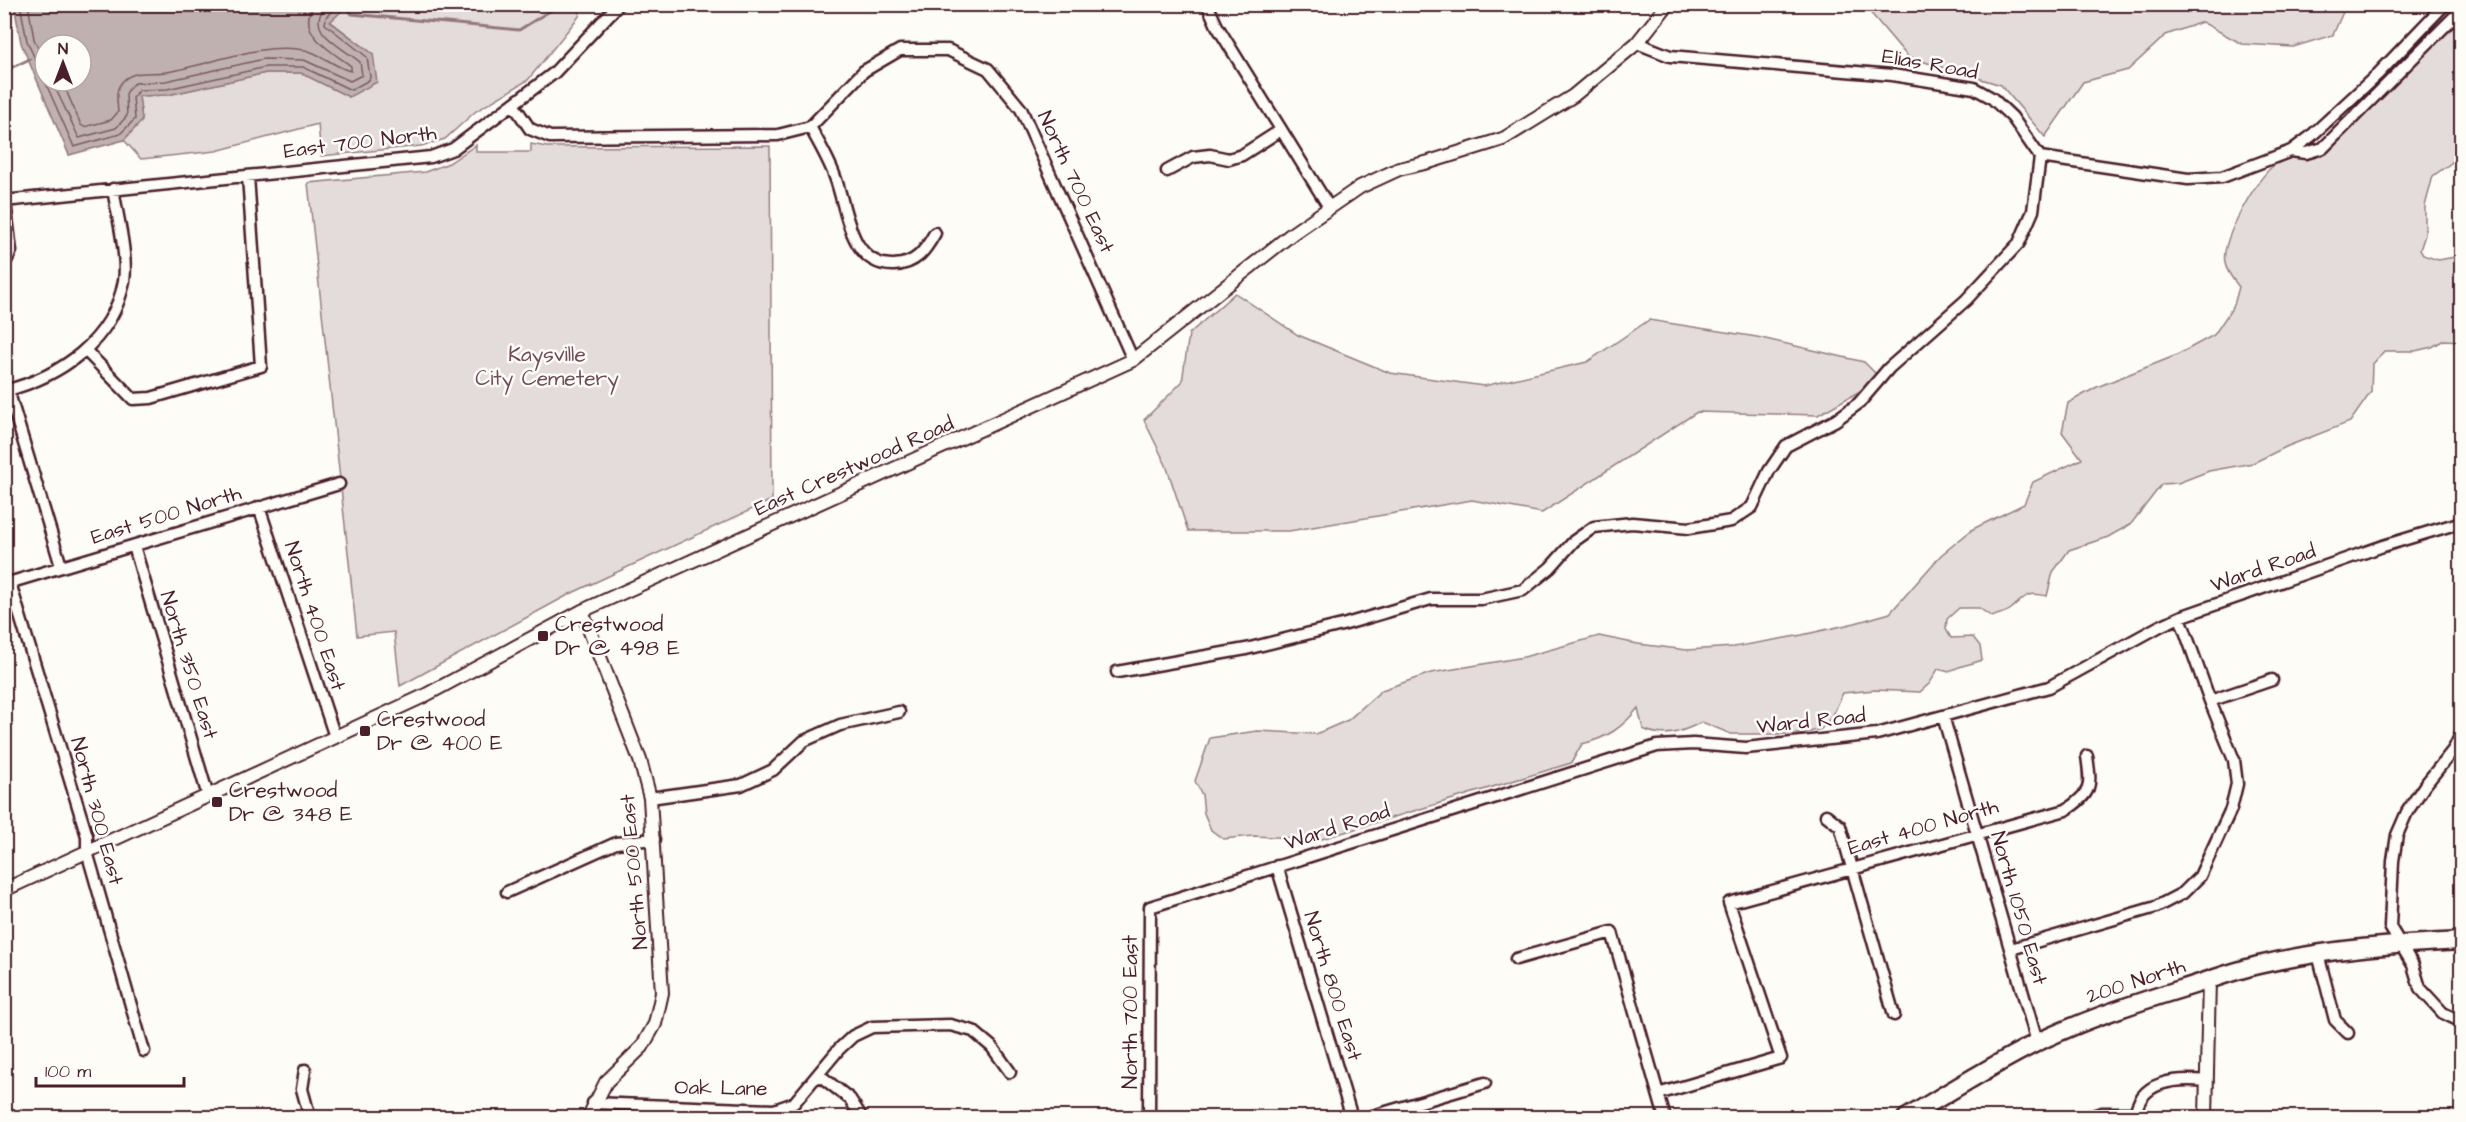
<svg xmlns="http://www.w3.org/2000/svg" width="2466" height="1122" viewBox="0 0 2466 1122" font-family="'Architects Daughter',sans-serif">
<rect width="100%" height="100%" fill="#fdfcf7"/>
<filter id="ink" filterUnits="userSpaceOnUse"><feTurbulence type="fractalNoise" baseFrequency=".0167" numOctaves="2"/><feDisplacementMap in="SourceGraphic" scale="12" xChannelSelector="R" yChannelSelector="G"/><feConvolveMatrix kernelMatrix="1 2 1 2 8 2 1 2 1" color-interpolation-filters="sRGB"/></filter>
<g filter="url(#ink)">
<path fill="#e3dcda" stroke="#967e82" stroke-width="1.5" d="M 348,5 L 578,5 L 580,15 L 528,80 L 476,111 L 445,139 L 421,146 L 321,156 L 318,124 L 216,151 L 141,159 L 124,140 L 142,121 L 139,96 L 168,95 L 266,73 L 301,73 L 349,97 L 373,54 L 330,21 Z
M 1864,5 L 2346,5 L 2333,35 L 2293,47 L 2242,44 L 2202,22 L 2166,35 L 2128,70 L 2083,82 L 2045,137 L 2001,85 L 1908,57 Z
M 2461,14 L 2461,148 L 2451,163 L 2433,176 L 2425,206 L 2425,235 L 2420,250 L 2423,255 L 2438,260 L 2461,256 L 2461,341 L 2444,340 L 2432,347 L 2415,351 L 2384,351 L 2372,365 L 2371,392 L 2350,422 L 2288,446 L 2253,463 L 2209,471 L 2178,483 L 2162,484 L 2131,524 L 2108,537 L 2069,550 L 2053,572 L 2047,596 C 2025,591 2026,597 2011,609 C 2006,613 1998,614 1992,617 L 1979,608 L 1959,608 L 1947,619 L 1946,629 L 1951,638 L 1973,637 L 1980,646 L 1982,660 C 1970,665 1959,665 1949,672 L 1938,669 L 1930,683 L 1920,692 L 1875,690 L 1843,693 L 1833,715 L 1821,729 L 1802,734 L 1731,734 L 1702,722 C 1682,732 1665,739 1643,729 L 1638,708 C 1622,728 1607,738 1582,744 L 1571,763 L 1322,839 L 1253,836 L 1223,839 L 1211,830 L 1204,813 L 1202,795 L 1195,781 L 1210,738 L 1257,731 L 1316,734 L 1348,720 L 1382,690 L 1431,673 L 1524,657 L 1599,636 L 1638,644 L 1687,650 L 1734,647 L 1802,635 L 1855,623 L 1890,613 L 1941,555 L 1973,529 L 2024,504 L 2033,482 L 2082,459 L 2062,432 L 2068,403 L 2097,387 L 2177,355 L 2214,335 L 2234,305 L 2239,287 C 2233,279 2227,273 2225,263 C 2220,242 2256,179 2273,166 C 2284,158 2296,157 2308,155 Z
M 531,144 L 547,147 L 770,146 L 772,500 L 570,594 L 400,686 L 394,632 L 357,636 L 308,183 L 425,172 L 449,163 L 476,145 L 476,152 L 531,152 Z
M 1235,293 L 1298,335 L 1390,373 L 1484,386 L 1587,362 L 1649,320 L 1757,337 L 1864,362 L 1881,379 L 1818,415 L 1697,412 L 1542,513 L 1472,500 L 1289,531 L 1188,531 L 1166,465 L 1144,420 L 1182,382 L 1189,334 Z"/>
<path fill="#c0b1b1" stroke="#91777b" stroke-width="1.5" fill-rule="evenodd" d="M 14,5 L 348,5 L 330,22 L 373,54 L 377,82 L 349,97 L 301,73 L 266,73 L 168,95 L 139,96 L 142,120 L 124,140 L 69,155 L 21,43 ZM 45,45 L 81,45 L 81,81 L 45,81 Z"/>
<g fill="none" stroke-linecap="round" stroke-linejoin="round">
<path stroke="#795961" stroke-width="1.5" d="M 20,4 L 27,41 L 74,147 L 120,134 L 135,119 L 133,97 L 139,90 L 167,89 L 266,67 L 303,67 L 351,90 L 369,80 L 370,77 L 367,57 L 325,24 L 326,17 L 339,4
M 28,4 L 34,39 L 45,64
M 52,81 L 79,138 L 116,128 L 127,116 L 126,94 L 129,88 L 135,83 L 166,81 L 264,59 L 304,60 L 350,81 L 362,75 L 360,62 C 341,46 301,30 328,4
M 62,81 L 81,125 L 84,127 L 111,120 L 118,112 C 117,100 114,87 125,79 C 137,70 153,74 166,72 C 211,65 258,42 305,50 C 321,53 335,68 351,71 L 351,66 C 333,52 293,32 315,4"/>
<path stroke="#91777b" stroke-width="3" d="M 344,4 L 352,14 L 519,30 L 561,4
M 4,71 L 30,59"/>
<defs>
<path id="minor" d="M 1207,4 L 1217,26 L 1329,207
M 1637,43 L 1670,56 L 1892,75 L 1974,88 L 1992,98 L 2012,117 L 2040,157 L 2188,179 L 2222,177 L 2291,151 L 2310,137 L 2378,74 L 2445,4
M 513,104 L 554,73 L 619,4
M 810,127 C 819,143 829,160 835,177 C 847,208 849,266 894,265 C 916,264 925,251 935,233
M 2291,151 L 2306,153 L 2323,148 L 2462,9
M 1167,171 L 1193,157 L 1210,155 L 1229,159 L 1242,155 L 1281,130
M 4,201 L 431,157 L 453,149 L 513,104 L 530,129 L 550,137 L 778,135 L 810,127 L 864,71 L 900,50 L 948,50 L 988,69 L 1021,109 L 1133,360
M 4,265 L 11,251 L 5,201
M 86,351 L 133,399 L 151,398 L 261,366 L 248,176
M 8,390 L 61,566
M 4,391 C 60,377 113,341 124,281 C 128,257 117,214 113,189
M 259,507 L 335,737
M 134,546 L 208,796
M 10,583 L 87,836 L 87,852 L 92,869 L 144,1051
M 5,584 L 339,484
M 1117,672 L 1246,649 L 1346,624 L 1431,599 L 1481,599 L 1523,590 L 1550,568 L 1574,541 L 1594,527 L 1632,523 L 1689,528 L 1731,521 L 1752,507 L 1769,471 L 1786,446 L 1836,420 L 1859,403 L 1889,368 L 1966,300 L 2019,243 L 2033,211 L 2040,157
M 2210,701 L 2272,680
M 1943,716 L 2037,1042
M 2462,732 L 2454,749 L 2425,785 L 2407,812 L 2397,835 L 2393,861 L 2390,927 L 2413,965 L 2420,988 L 2443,1013 L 2462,1022
M 650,798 L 741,785 L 773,770 L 804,741 L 840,725 L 899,712
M 1826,815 L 1840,826 L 1894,1015
M 1277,866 L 1352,1118
M 507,892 L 616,843 L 654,839
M 2011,949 L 2156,907 L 2183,893 L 2200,876 L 2231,809 L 2237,784 L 2234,760 L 2210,701 L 2180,617
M 2318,954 L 2335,1020 L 2348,1033
M 1516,959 L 1612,932 L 1665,1118
M 305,1070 L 302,1089 L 310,1118
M 818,1074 L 850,1099 L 862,1118
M 1658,1094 L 1781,1058 L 1729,903 L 2066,810 C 2093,792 2091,786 2087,756
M 593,1103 L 774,1110 L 794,1103 L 839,1049 L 853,1036 L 872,1027 L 950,1025 L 973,1031 L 992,1047 L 1010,1072
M 1149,1118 L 1150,907 L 1657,746 L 1693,744 L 1746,748 L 1877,734 L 2049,687 L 2160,626 L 2180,617 L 2383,546 L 2462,522
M 1366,1118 L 1485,1083
M 2086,1118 L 2102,1113 L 2135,1113
M 2135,1118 C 2138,1079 2178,1078 2207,1081"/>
<path id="tertiary" d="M 582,611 L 640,760 L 650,798 L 662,993 L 655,1024 L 642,1047 L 606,1082 L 588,1118
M 4,890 L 424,696 L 582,611 L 1133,360 L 1293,233 L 1360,187 L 1399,169 L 1429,162 L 1503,139 L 1573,96 L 1637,43 L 1668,4
M 2206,1118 L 2209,980"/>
<path id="primary" d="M 1906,1118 C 1949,1092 1992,1065 2036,1043 C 2083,1020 2131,1004 2181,989 C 2208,981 2235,970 2263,964 C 2329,949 2394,944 2462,941"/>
</defs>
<use href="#minor" stroke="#4a1f2b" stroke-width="15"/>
<use href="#tertiary" stroke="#4a1f2b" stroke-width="16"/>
<use href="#primary" stroke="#4a1f2b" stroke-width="21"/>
<use href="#minor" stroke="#fdfcf7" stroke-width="10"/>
<use href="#tertiary" stroke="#fdfcf7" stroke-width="12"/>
<use href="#primary" stroke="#fdfcf7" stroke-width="16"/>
</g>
</g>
<g fill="#4a1f2b" stroke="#fdfcf7" stroke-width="2">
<rect x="537" y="630" width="12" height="12" rx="3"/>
<rect x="359" y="725" width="12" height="12" rx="3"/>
<rect x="211" y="796" width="12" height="12" rx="3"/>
</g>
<g text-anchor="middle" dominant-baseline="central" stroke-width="5" stroke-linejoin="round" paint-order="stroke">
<g font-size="21" fill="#4a1f2b" stroke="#fdfcf7">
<text transform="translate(1930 64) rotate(10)">Elias Road</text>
<text transform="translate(360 142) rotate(-7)">East 700 North</text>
<text transform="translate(1076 182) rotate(65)">North 700 East</text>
<text transform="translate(854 466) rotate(-24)">East Crestwood Road</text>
<text transform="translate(166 515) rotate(-17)">East 500 North</text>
<text transform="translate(2263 568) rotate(-19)">Ward Road</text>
<text transform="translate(315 616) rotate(72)">North 400 East</text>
<text transform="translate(189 665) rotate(73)">North 350 East</text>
<text transform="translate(1811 721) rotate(-6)">Ward Road</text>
<text transform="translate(97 811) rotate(75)">North 300 East</text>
<text transform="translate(1337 827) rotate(-18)">Ward Road</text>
<text transform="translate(1923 827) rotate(-16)">East 400 North</text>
<text transform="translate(634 872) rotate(-95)">North 500 East</text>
<text transform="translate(2019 908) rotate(74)">North 1050 East</text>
<text transform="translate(2136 981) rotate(-18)">200 North</text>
<text transform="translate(1333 986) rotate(73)">North 800 East</text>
<text transform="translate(1130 1012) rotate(-90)">North 700 East</text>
<text transform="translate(721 1088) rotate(1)">Oak Lane</text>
</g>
<g font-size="21" fill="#704e57" stroke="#fdfcf7">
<text x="547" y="354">Kaysville<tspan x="547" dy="24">City Cemetery</tspan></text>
</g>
<g font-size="21" fill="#4a1f2b" stroke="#fdfcf7" text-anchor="start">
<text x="555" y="624">Crestwood<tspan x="555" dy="24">Dr @ 498 E</tspan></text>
<text x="377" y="719">Crestwood<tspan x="377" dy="24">Dr @ 400 E</tspan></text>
<text x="229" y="790">Crestwood<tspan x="229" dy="24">Dr @ 348 E</tspan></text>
</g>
</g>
<rect width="2466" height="1122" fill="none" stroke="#fdfcf7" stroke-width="24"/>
<rect x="12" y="12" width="2442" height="1098" fill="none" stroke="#4a1f2b" stroke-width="2" filter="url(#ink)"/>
<g transform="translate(63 63)"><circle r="28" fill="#fdfcf7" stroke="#b5a4a5" stroke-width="1.5"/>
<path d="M0-4.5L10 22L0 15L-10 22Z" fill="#4a1f2b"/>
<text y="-9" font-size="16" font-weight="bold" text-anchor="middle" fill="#4a1f2b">N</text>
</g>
<path d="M36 1077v9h148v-9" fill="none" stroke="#4a1f2b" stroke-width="3"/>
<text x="45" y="1077" font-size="18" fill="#4a1f2b" stroke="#fdfcf7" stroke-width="4.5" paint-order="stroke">100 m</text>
</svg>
